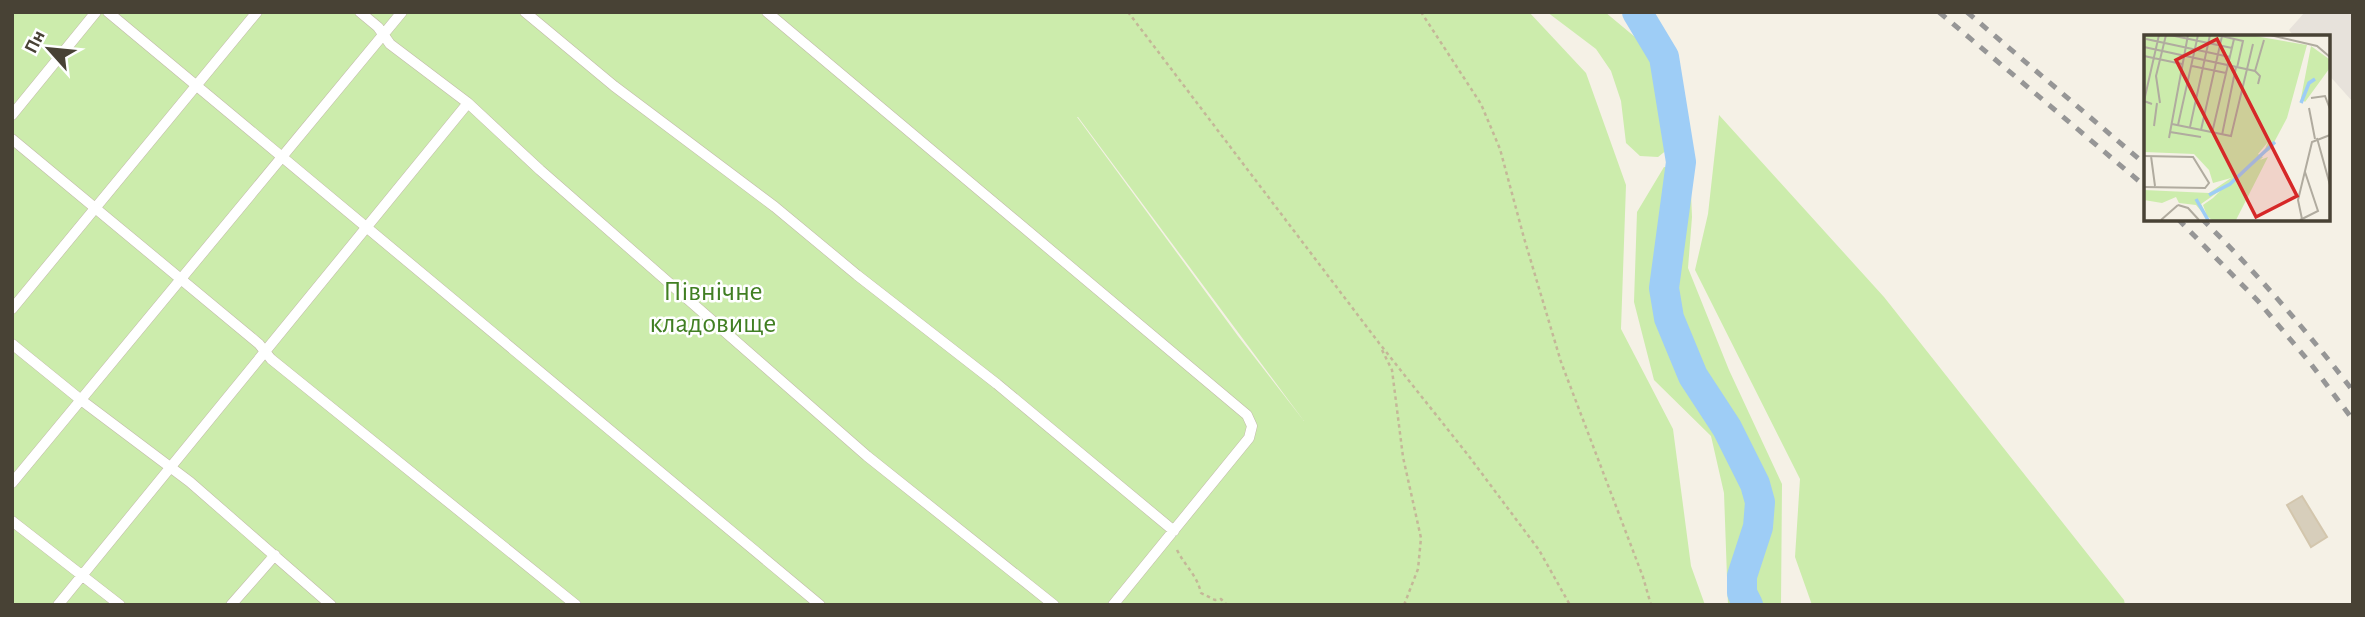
<svg xmlns="http://www.w3.org/2000/svg" width="2365" height="617" viewBox="0 0 2365 617" font-family="'Alegreya Sans',sans-serif">
<rect width="100%" height="100%" fill="#f5f1e6"/>
<path fill="#e7e2db" d="M 2305,12 L 2353,12 L 2353,102 L 2328,74 L 2328,37 L 2295,37 L 2289,30 Z"/>
<path fill="#ccecac" fill-rule="evenodd" d="M 12,12 L 1529,12 L 1586,73 L 1626,185 L 1621,329 L 1673,429 L 1691,566 L 1705,605 L 12,605 ZM 1077,117 L 1078,117 L 1304,421 L 1238,336 Z
M 1547,12 L 1605,12 L 1647,47 L 1671,125 L 1673,145 L 1658,157 L 1640,156 L 1626,143 L 1621,101 L 1611,71 L 1596,49 Z
M 1719,115 L 1884,297 L 2124,600 L 2125,605 L 1812,605 L 1795,557 L 1800,479 L 1695,270 L 1708,214 Z
M 1664,167 L 1690,170 L 1692,217 L 1688,268 L 1729,370 L 1782,484 L 1781,605 L 1728,605 L 1724,493 L 1711,436 L 1654,380 L 1634,302 L 1637,212 Z"/>
<g fill="none" stroke-linecap="round" stroke-linejoin="round">
<path stroke="#9ecdf6" stroke-width="30" d="M 1637,12 L 1664,57 L 1681,162 L 1664,288 L 1669,318 L 1693,376 L 1727,428 L 1755,484 L 1760,502 L 1758,527 L 1742,576 L 1742,593 L 1748,605"/>
</g>
<path fill="#d7cebb" stroke="#d3c6ad" stroke-width="2" d="M 2302,496 L 2327,537 L 2311,547 L 2287,505 Z"/>
<g fill="none" stroke-linecap="round" stroke-linejoin="round">
<defs>
<path id="lane" d="M 108,12 L 820,605
M 360,12 L 378,27 L 390,44 L 468,103 L 540,170 L 867,456 L 1054,605
M 525,12 L 614,86 L 775,207 L 857,275 L 997,384 L 1174,531
M 767,12 L 1247,415 L 1252,426 L 1249,438 L 1113,605
M 12,115 L 96,12
M 12,139 L 259,344 L 271,359 L 576,605
M 12,309 L 257,12
M 12,344 L 81,400 L 190,482 L 331,605
M 12,483 L 402,12
M 12,521 L 120,605
M 58,605 L 468,103
M 231,605 L 275,555"/>
</defs>
<use href="#lane" stroke="#c1baa8" stroke-width="11"/>
<path stroke="#c4b798" stroke-width="2.5" stroke-dasharray="3.5 3.5" stroke-linecap="butt" d="M 1128,12 L 1379,343 L 1468,455 L 1539,550 L 1570,605
M 1421,12 L 1481,104 L 1500,149 L 1524,238 L 1561,362 L 1643,577 L 1651,605
M 1382,350 L 1392,370 L 1403,457 L 1421,538 L 1418,569 L 1404,605
M 1177,550 C 1185,566 1197,575 1201,593 L 1215,600 L 1221,599 L 1227,605"/>
<use href="#lane" stroke="#fff" stroke-width="10"/>
<path stroke="#969696" stroke-width="5" stroke-dasharray="9 9" stroke-linecap="butt" d="M 1939,12 L 2146,187
M 1967,12 L 2146,165
M 2178,219 L 2258,301 L 2311,364 L 2353,420
M 2202,219 C 2256,272 2307,331 2353,391"/>
</g>
<g text-anchor="middle" dominant-baseline="central" stroke-width="5" stroke-linejoin="round" paint-order="stroke">
<g font-size="28" fill="#417f23" stroke="#fff">
<text x="713" y="292">Північне<tspan x="713" dy="32">кладовище</tspan></text>
</g>
</g>
<g transform="translate(2144 35)">
<rect width="186" height="186" fill="#f5f1e6"/>
<path d="M 0,0 L 105,0 L 163,10 L 143,83 L 126,115 L 119,119 L 124,107 L 114,119 L 119,122 L 116,125 L 124,122 L 92,185 L 68,185 L 63,181 L 59,170 L 69,163 L 77,155 L 57,169 L 65,185 L 52,170 L 35,168 L 32,162 L 18,168 L 0,165 L 0,155 L 65,158 L 87,143 L 69,148 L 65,135 L 50,119 L 0,117 ZM 167,11 L 185,24 L 185,34 L 161,67 L 157,63 Z" fill="#ccecac"/>
<path fill="none" stroke="#9ecdf6" stroke-width="3.5" d="M 157,68 L 165,48 L 171,44M 65,160 L 86,149 L 131,107M 52,164 L 64,185"/>
<path fill="none" stroke="#b0ab9f" stroke-width="2" d="M 26,0 L 88,13M 73,0 L 99,6 L 93,33M 126,0 L 173,11 L 186,22M 2,4 L 86,22M 0,12 L 111,36 L 116,41 L 114,49M 0,21 L 38,29M 48,31 L 82,38M 111,36 L 120,5M 167,63 L 181,61 L 186,74M 16,68 L 12,41 L 22,0M 8,69 L 0,66 L 15,0M 165,73 L 171,104M 28,89 L 87,101 L 109,9M 34,90 L 54,0M 10,91 L 13,68M 46,92 L 66,0M 57,95 L 78,1M 26,97 L 57,102M 68,98 L 90,4M 78,100 L 92,32M 25,103 L 44,0M 173,103 L 186,150M 0,121 L 49,122 L 65,148 L 61,153 L 0,152M 7,121 L 11,151M 34,170 L 44,173 L 55,185M 158,184 L 154,165 L 168,107 L 186,100M 17,185 L 34,170M 156,185 L 174,176 L 161,137"/>
<path fill="#d62828" fill-opacity="0.15" stroke="#d62828" stroke-width="3.5" d="M 73,4 L 153,161 L 112,182 L 32,25 Z"/>
<rect width="186" height="186" fill="none" stroke="#484235" stroke-width="3.5"/>
</g>
<rect width="2365" height="617" fill="none" stroke="#484235" stroke-width="28"/>
<g transform="translate(49 49) rotate(297)" stroke="#ffffff" stroke-width="5" paint-order="stroke">
<path d="M0-5L12 26L0 18L-12 26Z" fill="#484235"/>
<text y="-10" font-size="19" font-weight="bold" text-anchor="middle" fill="#484235">Пн</text>
</g>
</svg>
